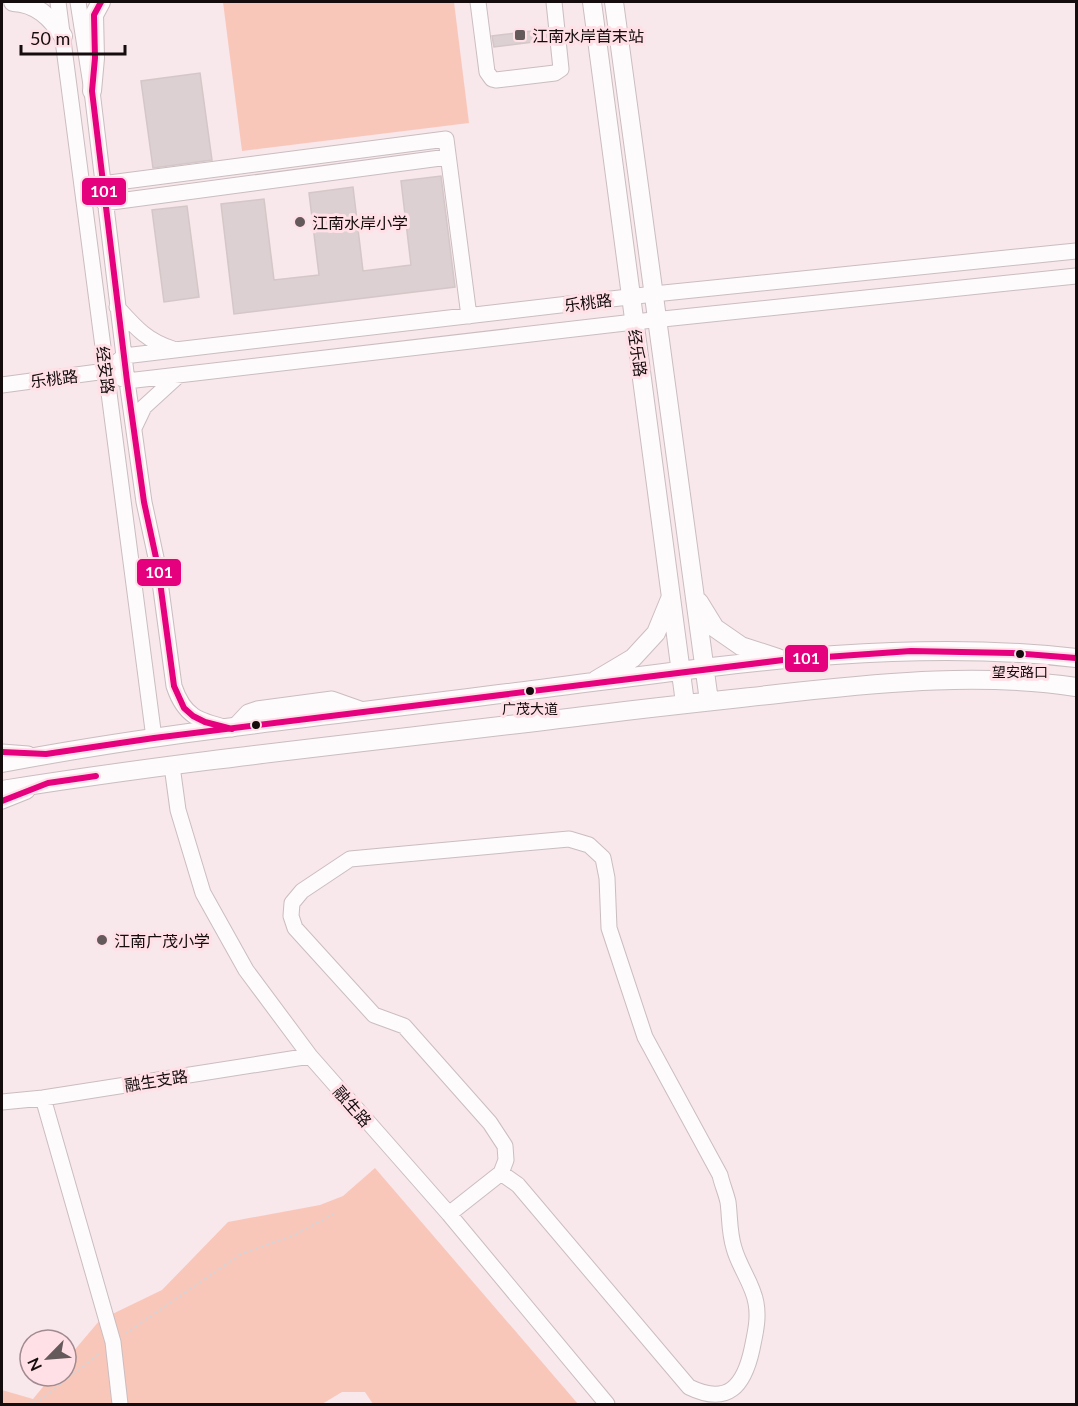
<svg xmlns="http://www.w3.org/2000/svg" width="1078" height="1406" viewBox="0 0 1078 1406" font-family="Lato,'Noto Sans SC',sans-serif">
<rect width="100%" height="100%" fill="#f8e7eb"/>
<path fill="#f9c7ba" d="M 223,2 L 454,2 L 469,123 L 242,151 Z
M 375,1168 L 578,1404 L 373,1404 L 365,1392 L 342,1392 L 322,1404 L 2,1404 L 2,1390 L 33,1399 L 52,1376 L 66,1376 L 66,1360 L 100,1320 L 162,1290 L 228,1222 L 320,1205 L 343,1196 Z"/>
<path fill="#ddd0d2" stroke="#d4c7c8" stroke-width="1.5" d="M 547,29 L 548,40 L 494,47 L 492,36 Z
M 200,73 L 212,160 L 153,168 L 141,81 Z
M 441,176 L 455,287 L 234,314 L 221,204 L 264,199 L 274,280 L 319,275 L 309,193 L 353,187 L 363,271 L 411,265 L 401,181 Z
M 187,206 L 199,297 L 164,302 L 152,210 Z"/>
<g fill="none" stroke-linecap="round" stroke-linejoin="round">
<defs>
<path id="minor" d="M 58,2 L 154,738
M 78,2 L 92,91 L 127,381 L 144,502 L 158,567 L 174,686 C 185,719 201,721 232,729 L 248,712 L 257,709 L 332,699 L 366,711
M 478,2 L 487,72 L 492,79 L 496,80 L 555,73 L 561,69 L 554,2
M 102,184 L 446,139 L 469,316
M 104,203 L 448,157
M 117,307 C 136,328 147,341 173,349
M 106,371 L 124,356 L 654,294 L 1076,251
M 2,385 L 106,371 L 127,381 L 634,322 L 1076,276
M 134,428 L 144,407 L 179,375
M 2,752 L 28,754
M 172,766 L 178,810 L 203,893 L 246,970 L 310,1056 L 449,1214 L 607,1404
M 2,801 L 27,791
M 43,1098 L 113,1342 L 120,1404
M 2,1102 L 43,1098 L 310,1056
M 449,1214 L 501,1173 L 506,1160 L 505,1146 L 490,1123 L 404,1026 L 374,1015 L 295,928 L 291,916 L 292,903 L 302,891 L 350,859 L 569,839 L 589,845 L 603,858 L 607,878 L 609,928 L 645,1037 L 720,1175 C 722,1184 726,1193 728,1202 C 730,1217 729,1232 734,1248 C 739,1267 753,1284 756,1303 C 759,1319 755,1334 752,1349 C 744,1386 728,1406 689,1387 L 518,1185 L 501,1173"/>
<path id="major" d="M 13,2 C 36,3 51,17 63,36
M 592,2 L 685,703
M 614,2 L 709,701
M 92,91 L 95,58 L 94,15 L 101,2
M 699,602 L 715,628 L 741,646 L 778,658
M 596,680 L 633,658 L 656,633 L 670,599
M 2,763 C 169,731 339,715 508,693 C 694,670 888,636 1076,658
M 2,790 C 195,759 390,740 584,716 C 654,707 724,700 795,692 C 888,682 983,673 1076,687"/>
</defs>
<use href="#minor" stroke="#cabdc0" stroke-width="17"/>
<use href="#major" stroke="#cabdc0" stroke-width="20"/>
<path stroke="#d7d2d3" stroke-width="2" stroke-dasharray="3 3" stroke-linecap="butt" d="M 125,1334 L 241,1254 L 296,1234 L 334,1214
M 28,1404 L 40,1400 L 99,1354"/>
<use href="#minor" stroke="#fefbfc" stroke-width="15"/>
<use href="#major" stroke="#fefbfc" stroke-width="18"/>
<defs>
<path id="bus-1" d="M 101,2 L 94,15 L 95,58 L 92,91 L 127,381 L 144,502 L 158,567 L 174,686 L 184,708 L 193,716 L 205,722 L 232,729
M 2,752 L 46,754 L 154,738 L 783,660 L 911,651 L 1012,653 L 1076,658
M 2,801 L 48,783 L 96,776"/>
</defs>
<use href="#bus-1" stroke="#ffe0e7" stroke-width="10"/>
<use href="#bus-1" stroke="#e5007d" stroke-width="6"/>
</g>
<g fill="#64595b" stroke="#ffe0e7" stroke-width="2">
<rect x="514" y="29" width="12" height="12" rx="3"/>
<circle cx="300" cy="222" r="6"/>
<circle cx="102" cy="940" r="6"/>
</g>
<g fill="#150c0e" stroke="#ffe0e7" stroke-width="2">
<circle cx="1020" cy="654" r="5"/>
<circle cx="530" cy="691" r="5"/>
<circle cx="256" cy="725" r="5"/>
</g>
<g text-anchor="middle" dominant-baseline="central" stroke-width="6" stroke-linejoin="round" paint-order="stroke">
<g font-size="14" fill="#150c0e" stroke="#ffe0e7">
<text x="1020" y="671">望安路口</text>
<text x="530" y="708">广茂大道</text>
</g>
<g font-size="16" fill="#150c0e" stroke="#ffe0e7" text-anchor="start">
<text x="532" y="35">江南水岸首末站</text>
<text x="312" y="222">江南水岸小学</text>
<text x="114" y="940">江南广茂小学</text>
</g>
<g font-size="16" fill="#150c0e" stroke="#ffe0e7">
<text transform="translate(588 302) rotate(-7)">乐桃路</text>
<text transform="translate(638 353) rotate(82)">经乐路</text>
<text transform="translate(106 370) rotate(83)">经安路</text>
<text transform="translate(54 378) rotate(-7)">乐桃路</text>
<text transform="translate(156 1080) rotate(-9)">融生支路</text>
<text transform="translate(353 1106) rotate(49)">融生路</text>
</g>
</g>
<g stroke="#ffe0e7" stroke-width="2">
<rect x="81" y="177" width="46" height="29" rx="6" fill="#e5007d"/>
<rect x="136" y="558" width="46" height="29" rx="6" fill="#e5007d"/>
<rect x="784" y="644" width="45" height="29" rx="6" fill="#e5007d"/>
</g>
<g font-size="16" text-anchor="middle" font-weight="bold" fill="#fff">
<text x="104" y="197">101</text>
<text x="159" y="578">101</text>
<text x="806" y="664">101</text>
</g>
<rect width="1078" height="1406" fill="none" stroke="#150c0e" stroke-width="6"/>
<g transform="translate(48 1358) rotate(245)"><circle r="28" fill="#ffe0e7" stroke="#a18b90" stroke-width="1.5"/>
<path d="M0-4.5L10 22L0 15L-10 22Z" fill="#64595b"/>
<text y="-9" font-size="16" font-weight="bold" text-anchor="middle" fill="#150c0e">N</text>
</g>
<path d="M21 45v9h104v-9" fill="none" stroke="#150c0e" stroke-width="3"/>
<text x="30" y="45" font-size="18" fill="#150c0e" stroke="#ffe0e7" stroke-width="4.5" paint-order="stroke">50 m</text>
</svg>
